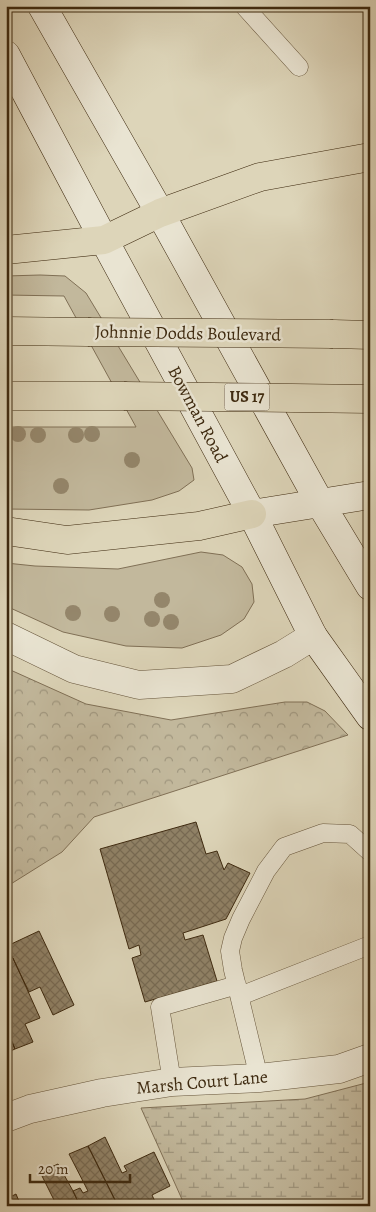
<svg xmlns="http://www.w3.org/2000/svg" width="376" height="1212" viewBox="0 0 376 1212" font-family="Alegreya,serif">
<defs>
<pattern id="forest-crowns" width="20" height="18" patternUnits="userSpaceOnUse" patternTransform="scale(1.25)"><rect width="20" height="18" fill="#c2b89c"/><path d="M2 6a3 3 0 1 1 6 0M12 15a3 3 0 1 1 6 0" fill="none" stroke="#9f967e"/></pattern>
<pattern id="wetland-marsh" width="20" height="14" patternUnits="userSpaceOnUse" patternTransform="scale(1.25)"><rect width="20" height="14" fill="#c2b89c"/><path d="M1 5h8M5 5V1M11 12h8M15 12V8" fill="none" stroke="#9f967e"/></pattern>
<pattern id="building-cross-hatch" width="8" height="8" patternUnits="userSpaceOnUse" patternTransform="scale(1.25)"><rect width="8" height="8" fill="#908267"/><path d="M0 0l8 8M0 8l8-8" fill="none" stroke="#776a53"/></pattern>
</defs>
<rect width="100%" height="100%" fill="#ddd5b9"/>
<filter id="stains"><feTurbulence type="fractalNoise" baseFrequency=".004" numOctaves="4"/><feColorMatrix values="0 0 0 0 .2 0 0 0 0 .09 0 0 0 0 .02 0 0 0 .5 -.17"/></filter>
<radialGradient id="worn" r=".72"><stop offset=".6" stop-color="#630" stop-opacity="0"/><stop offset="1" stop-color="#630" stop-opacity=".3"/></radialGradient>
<path fill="#c2b89c" stroke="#807056" d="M 40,275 L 65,276 L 86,293 L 192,468 L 194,480 L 179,491 L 152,500 L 89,510 L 6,509 L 6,427 L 136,427 L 64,296 L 6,295 L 6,276 Z
M 201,552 L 223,555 L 242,567 L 252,584 L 254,602 L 244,619 L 221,635 L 182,648 L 126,646 L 63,632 L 6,606 L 6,563 L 35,566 L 118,569 Z"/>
<path fill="url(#forest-crowns)" stroke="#807056" d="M 6,668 L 86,704 L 171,720 L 285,702 L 307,702 L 325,711 L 348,735 L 94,817 L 62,852 L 6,887 Z"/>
<path fill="url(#wetland-marsh)" stroke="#807056" d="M 370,1082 L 370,1206 L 185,1206 L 141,1108 L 305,1099 Z"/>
<path fill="url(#building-cross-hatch)" stroke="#3d290f" d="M 196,822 L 206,854 L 217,851 L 224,870 L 228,863 L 250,873 L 226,919 L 183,933 L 185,940 L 203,935 L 217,981 L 145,1002 L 132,958 L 141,955 L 139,945 L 129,949 L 100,849 Z
M 39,931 L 74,1005 L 53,1015 L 40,987 L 29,992 L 7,946 Z
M 13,958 L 40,1018 L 25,1024 L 33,1042 L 15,1049 L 6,1028 L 6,961 Z
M 6,1028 L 15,1049 L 6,1053 Z
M 105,1137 L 122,1173 L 127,1171 L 124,1166 L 154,1152 L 170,1186 L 152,1195 L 157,1206 L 118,1206 L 88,1146 Z
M 88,1146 L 118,1206 L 80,1206 L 73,1191 L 80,1188 L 83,1193 L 88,1191 L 69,1154 Z
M 58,1164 L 73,1191 L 80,1206 L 57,1206 L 40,1172 Z
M 16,1194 L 21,1206 L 6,1206 L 6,1199 Z"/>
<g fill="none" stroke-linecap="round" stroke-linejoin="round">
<defs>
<path id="service" d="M 244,6 L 299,67
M 240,996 L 370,945
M 259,1078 L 233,970 L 230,951 L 233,938 L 241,919 L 266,871 L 284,847 L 323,833 L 350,834 L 370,852
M 172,1082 L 160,1007 L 237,985"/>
<path id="minor" d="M 6,1118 L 30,1109 L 102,1093 L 172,1082 L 259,1078 L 339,1069 L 370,1058"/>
<path id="tertiary" d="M 6,636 L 74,669 L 139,685 L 232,679 L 284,654 L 313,636"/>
<path id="secondary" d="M 42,6 L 160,213 L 320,503 L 370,586
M 6,55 L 104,240 L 252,514 L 313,636 L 370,716
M 252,514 L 370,495"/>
<path id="trunk" d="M 6,250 L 104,240 L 160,213 L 260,177 L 370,157
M 6,331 L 88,332
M 333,334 L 370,335
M 6,396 L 124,396
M 6,531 L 67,540 L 199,526 L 252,514"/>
</defs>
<use href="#service" stroke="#65543a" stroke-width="19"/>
<use href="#minor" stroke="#65543a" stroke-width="29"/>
<use href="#tertiary" stroke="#65543a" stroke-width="29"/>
<use href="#secondary" stroke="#3d290f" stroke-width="29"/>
<use href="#trunk" stroke="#3d290f" stroke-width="29"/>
<use href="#service" stroke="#e9e4d2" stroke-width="18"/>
<use href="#minor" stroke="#e9e4d2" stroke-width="28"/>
<use href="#tertiary" stroke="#e9e4d2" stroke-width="28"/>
<use href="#secondary" stroke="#e9e4d2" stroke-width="28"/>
<use href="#trunk" stroke="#ddd5b9" stroke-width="28"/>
<defs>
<path id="trunk-bridge" d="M 88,332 L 333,334
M 124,396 L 370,399"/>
</defs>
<use href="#trunk-bridge" stroke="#3d290f" stroke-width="29" stroke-linecap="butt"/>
<use href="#trunk-bridge" stroke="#ddd5b9" stroke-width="28"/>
</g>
<g fill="#94866b">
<circle cx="18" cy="434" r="8"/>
<circle cx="92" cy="434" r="8"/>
<circle cx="38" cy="435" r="8"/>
<circle cx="76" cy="435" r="8"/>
<circle cx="132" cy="460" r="8"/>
<circle cx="61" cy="486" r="8"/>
<circle cx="162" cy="600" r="8"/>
<circle cx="73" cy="613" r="8"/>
<circle cx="112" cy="614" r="8"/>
<circle cx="152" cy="619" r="8"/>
<circle cx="171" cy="622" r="8"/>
</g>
<g text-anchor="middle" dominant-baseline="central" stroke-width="5" stroke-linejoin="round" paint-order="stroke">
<rect fill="#e9e4d2" stroke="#71614a" stroke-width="1" x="224.5" y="383.5" width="45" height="27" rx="4"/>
<g font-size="16" font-weight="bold" fill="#3d290f">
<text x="247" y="397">US 17</text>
</g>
<g font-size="18" fill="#3d290f" stroke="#e9e4d2">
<text transform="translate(188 333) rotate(1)">Johnnie Dodds Boulevard</text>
<text transform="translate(198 414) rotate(62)">Bowman Road</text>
<text transform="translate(202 1082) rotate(-5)">Marsh Court Lane</text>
</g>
</g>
<rect width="376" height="1212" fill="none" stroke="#ddd5b9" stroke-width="25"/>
<rect x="8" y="8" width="361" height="1197" fill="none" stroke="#3d290f" stroke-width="2.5"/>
<rect x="12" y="12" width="351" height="1187" fill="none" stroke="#3d290f"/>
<path d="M30 1174v8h100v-8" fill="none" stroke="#3d290f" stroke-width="2.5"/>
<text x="38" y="1174" font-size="15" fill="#3d290f" stroke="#e9e4d2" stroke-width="4" paint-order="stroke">20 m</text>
<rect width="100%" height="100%" filter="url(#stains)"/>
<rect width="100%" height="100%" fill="url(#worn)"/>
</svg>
